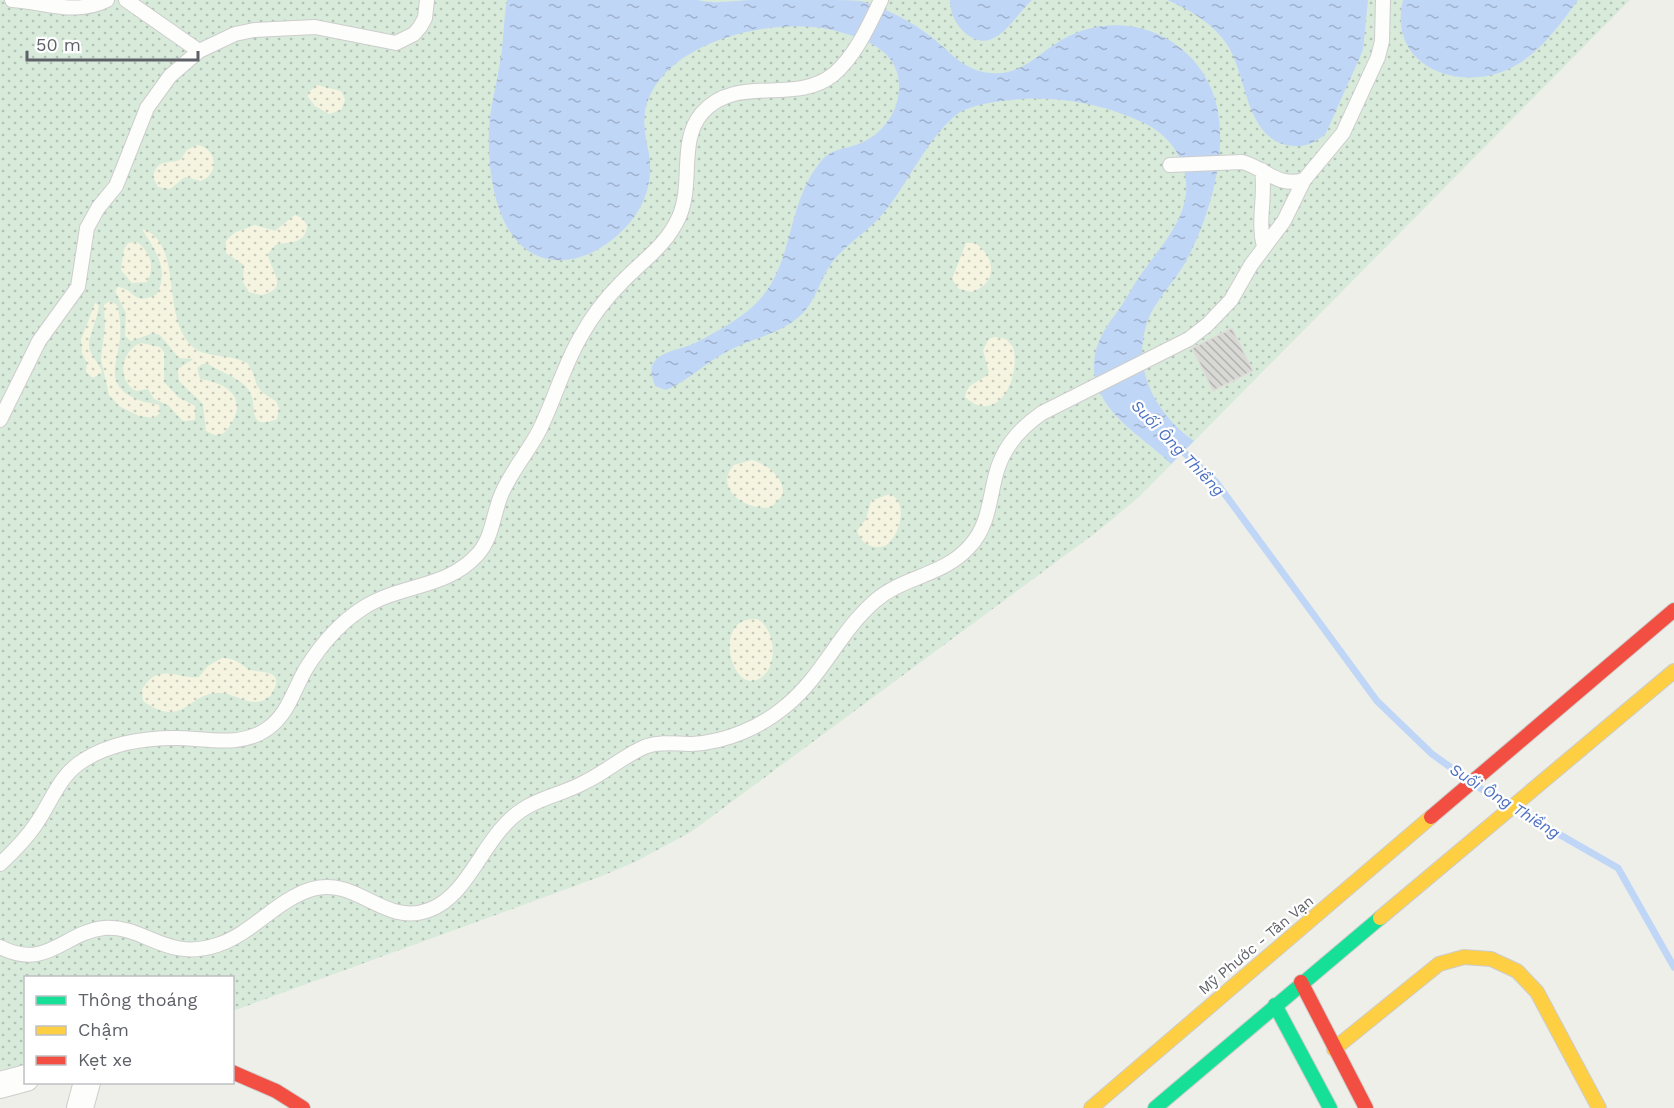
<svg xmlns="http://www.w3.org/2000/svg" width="1674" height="1108" viewBox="0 0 1674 1108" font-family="'Work Sans',sans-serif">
<defs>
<pattern id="grass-dots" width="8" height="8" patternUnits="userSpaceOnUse" patternTransform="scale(1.5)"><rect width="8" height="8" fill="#d8ebda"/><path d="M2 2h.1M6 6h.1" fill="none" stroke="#b2c2b5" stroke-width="1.8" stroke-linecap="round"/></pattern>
<pattern id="sand-dots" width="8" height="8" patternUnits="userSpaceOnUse" patternTransform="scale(1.5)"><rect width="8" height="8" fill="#f5f4e1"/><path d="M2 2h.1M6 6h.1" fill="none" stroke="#cac9ba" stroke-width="1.8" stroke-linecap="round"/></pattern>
<pattern id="water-ripples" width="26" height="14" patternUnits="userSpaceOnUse" patternTransform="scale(1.5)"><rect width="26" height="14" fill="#c0d6f7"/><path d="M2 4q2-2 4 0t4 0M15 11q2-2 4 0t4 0" fill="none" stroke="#9fb1cc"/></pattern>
<pattern id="building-back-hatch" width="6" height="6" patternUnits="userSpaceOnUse" patternTransform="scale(1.5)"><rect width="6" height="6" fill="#d8d8d5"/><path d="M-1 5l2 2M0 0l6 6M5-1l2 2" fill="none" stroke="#b2b3b1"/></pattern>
</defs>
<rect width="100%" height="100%" fill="#efefea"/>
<path fill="url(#grass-dots)" d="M 0,0 L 1630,0 L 1139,497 L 1098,531 L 691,832 L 635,862 L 602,876 L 233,1011 L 232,978 L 26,978 L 25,1065 L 0,1070 Z"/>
<path fill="url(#sand-dots)" d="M 317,85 L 341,91 L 345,100 L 341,110 L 329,114 L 315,106 L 308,97 L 308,93 Z
M 197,145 C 217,148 220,173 201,181 L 185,177 L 170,189 L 158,187 L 153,177 C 157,159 167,164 180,160 L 187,150 Z
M 295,215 L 302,218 L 307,225 C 306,245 289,241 275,245 L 268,254 C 269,270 292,288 261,295 L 249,292 L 243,282 L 244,265 L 226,253 L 226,241 L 234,233 L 255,225 L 275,231 Z
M 142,229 C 185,242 159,320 194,348 C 206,358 231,354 247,363 C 262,383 247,385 276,401 L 279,408 L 277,419 C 247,431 257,407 251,394 C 250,390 244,385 242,383 C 232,375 219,371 208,364 L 202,364 L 197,368 L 200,379 C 234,384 250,404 224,433 L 215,435 L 206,431 L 203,404 L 179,381 L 178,369 L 193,359 L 179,358 L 160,335 L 153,333 L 131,341 L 125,336 L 126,313 L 115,291 L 118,287 C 136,289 132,307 157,294 C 170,269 155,250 142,229 Z
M 137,242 C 151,253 155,266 147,282 L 132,283 L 121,270 L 124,249 L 128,243 Z
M 966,243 L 975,243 C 995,256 999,283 972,292 L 959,289 L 952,279 Z
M 110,301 L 117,305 C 120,315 121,328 120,338 C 117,365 104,384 136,399 C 144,403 152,403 159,405 L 160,413 L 154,418 L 139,416 L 119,406 L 109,395 L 101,359 L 105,327 L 104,305 Z
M 95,303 L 99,305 C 98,318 88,336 89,347 C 91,357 99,363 102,372 L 93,378 L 86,372 L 87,363 L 82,353 L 81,340 Z
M 995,337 L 1006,339 L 1013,347 C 1021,376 999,427 965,397 C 968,380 981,384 989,372 L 983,350 L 989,339 Z
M 141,343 L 160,347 L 164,352 L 164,382 L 178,397 L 195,406 L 195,420 L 183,421 L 168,405 L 154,399 L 148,389 L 136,391 C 116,380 121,350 141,343 Z
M 752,460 C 768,465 784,477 783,495 L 771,507 C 748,512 712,489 734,465 Z
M 890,494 C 909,502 900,537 885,546 C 872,549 862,545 857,531 L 866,519 L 871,501 Z
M 757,619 C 775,628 778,662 764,675 C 734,704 708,616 757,619 Z
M 222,658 C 234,658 238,662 248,669 C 257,674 290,667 270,696 C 250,712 237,691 216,693 C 187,695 183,729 143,701 L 142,690 C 158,660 182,681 199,677 L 208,666 Z"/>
<path fill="url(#water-ripples)" d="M 507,0 L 697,0 C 718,5 735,0 755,0 C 779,0 803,0 828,0 C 838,0 851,0 861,1 C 885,8 911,21 930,36 C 950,51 963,71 991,73 C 1023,76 1041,50 1067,37 C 1120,10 1185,31 1210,86 C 1234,137 1211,216 1185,263 C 1175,281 1159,296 1150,315 C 1129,364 1153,412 1194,441 L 1171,464 C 1146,439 1106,418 1096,382 C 1089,354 1101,333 1117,312 C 1127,299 1133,285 1142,273 C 1166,239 1198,208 1182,163 C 1175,145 1161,131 1144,123 C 1094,100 1043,93 989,103 C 978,105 965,108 956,115 C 927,139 909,181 886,210 C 870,231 846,243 831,264 C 820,280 816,299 803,313 C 781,335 753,337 726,352 C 705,363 688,381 666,390 L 655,386 C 653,379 649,369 654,362 C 662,351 682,349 693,344 C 709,336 727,326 741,316 C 799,276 781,208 822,160 C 832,148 848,149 861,143 C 888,131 905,102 897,72 C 889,46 857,36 832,30 C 773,16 658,41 645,112 C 643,127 646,139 649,154 C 654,181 644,209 625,228 C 606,248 577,265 548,259 C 496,249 487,172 489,129 C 490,107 496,88 499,68 C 504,45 503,22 507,0 Z
M 950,0 L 1032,0 C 1014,16 995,58 965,33 C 956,25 950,13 950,0 Z
M 1167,0 L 1368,0 L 1363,50 L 1326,133 C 1317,142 1306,147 1293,146 C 1244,142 1248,74 1226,43 C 1212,23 1189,9 1167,0 Z
M 1403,0 L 1578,0 C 1561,23 1543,49 1518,64 C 1467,96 1386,70 1403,0 Z"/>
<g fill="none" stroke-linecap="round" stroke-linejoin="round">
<path stroke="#c0d6f7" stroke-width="7" d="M 1178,447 L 1216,482 L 1377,701 L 1432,754 L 1464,777
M 1480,788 L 1504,803
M 1522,813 L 1618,868 L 1674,967"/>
</g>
<path fill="url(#building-back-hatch)" stroke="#deded9" stroke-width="1.5" d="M 1232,328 L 1253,371 L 1213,391 L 1192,348 Z"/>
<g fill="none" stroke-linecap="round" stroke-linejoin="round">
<defs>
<path id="lane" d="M 12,0 C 45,2 75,16 107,0
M 126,0 L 199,51
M 1170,165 L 1242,162 C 1265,168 1278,188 1304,180
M 1262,170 C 1266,197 1257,221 1264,247
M 0,420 L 39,341 L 78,287 L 87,228 L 98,208 L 116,186 L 147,108 L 170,76 L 199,51 L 235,34 L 254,30 L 315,27 L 396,43 L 414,34 L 420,27 L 425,18 L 427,0
M 0,864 C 13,852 26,839 36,824 C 52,801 59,775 84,760 C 111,743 143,738 175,738 C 206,738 240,748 267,729 C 289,714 294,688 307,667 C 321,645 341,622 363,608 C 400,584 446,589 477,555 C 493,538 493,513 502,493 C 512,470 529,451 540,429 C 555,398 564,365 581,336 C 592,316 606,298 622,282 C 643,260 666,246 679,217 C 694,183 678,141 702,113 C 737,73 795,106 834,74 C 856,55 869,25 881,0
M 0,947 C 47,971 64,932 104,928 C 145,925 166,962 217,945 C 252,934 276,900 312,889 C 357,876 384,927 429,910 C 472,894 483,833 525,808 C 544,796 566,793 585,782 C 606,772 626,754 647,746 C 662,741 677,744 692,744 C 727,742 761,727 787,705 C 823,675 840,631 875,601 C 903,576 944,576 970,546 C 989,525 989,500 996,474 C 1003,447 1020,428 1042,413 L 1189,339 L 1207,325 L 1231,300 L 1251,265 L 1284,221 L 1304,180 L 1343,133 L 1378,57 L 1382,41 L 1383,0"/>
<path id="street" d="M 0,1085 L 26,1078
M 80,1108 L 87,1082"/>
<path id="fast" d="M 1275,1005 L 1330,1108
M 1155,1108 L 1380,918"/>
<path id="slow" d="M 1380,918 L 1674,671
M 1334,1049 L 1439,964 L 1464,957 L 1491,959 L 1517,971 L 1537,992 L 1599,1108
M 1091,1108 L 1431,817"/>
<path id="jam" d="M 1431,817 L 1674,610
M 1301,982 L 1366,1108
M 232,1072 L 276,1091 L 303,1108"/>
</defs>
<use href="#lane" stroke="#cccdcc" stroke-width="16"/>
<use href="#street" stroke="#cccdcc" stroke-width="28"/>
<use href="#fast" stroke="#ccc" stroke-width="16"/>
<use href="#slow" stroke="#ccc" stroke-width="16"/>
<use href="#jam" stroke="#ccc" stroke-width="16"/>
<use href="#lane" stroke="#fdfdfc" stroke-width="14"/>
<use href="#street" stroke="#fdfdfc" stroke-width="26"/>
<use href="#fast" stroke="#16e098" stroke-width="14"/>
<use href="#slow" stroke="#ffcf43" stroke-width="14"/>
<use href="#jam" stroke="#f24e42" stroke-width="14"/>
</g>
<g text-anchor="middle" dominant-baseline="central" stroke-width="4.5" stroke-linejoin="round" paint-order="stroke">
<g font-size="15" fill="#5f6168" stroke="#fff">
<text transform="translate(1256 945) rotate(-40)">Mỹ Phước - Tân Vạn</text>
</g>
<g font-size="16" font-style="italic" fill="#4d71c2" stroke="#fff">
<text transform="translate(1178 448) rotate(46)">Suối Ông Thiềng</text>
<text transform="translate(1505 801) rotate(32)">Suối Ông Thiềng</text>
</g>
</g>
<rect x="24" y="976" width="210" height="108" fill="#ffffff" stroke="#bfc0c3" stroke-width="1.5"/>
<rect x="36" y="996" width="30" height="9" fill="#16e098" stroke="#bfc0c3" stroke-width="1.5"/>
<text x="78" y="1006" font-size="18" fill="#5f6168">Thông thoáng</text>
<rect x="36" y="1026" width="30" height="9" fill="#ffcf43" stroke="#bfc0c3" stroke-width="1.5"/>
<text x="78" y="1036" font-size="18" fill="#5f6168">Chậm</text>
<rect x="36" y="1056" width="30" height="9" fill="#f24e42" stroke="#bfc0c3" stroke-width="1.5"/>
<text x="78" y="1066" font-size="18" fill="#5f6168">Kẹt xe</text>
<path d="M27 51v9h171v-9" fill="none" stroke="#5f6168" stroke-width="3"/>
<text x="36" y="51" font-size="18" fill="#5f6168" stroke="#ffffff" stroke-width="4.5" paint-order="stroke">50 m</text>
</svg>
